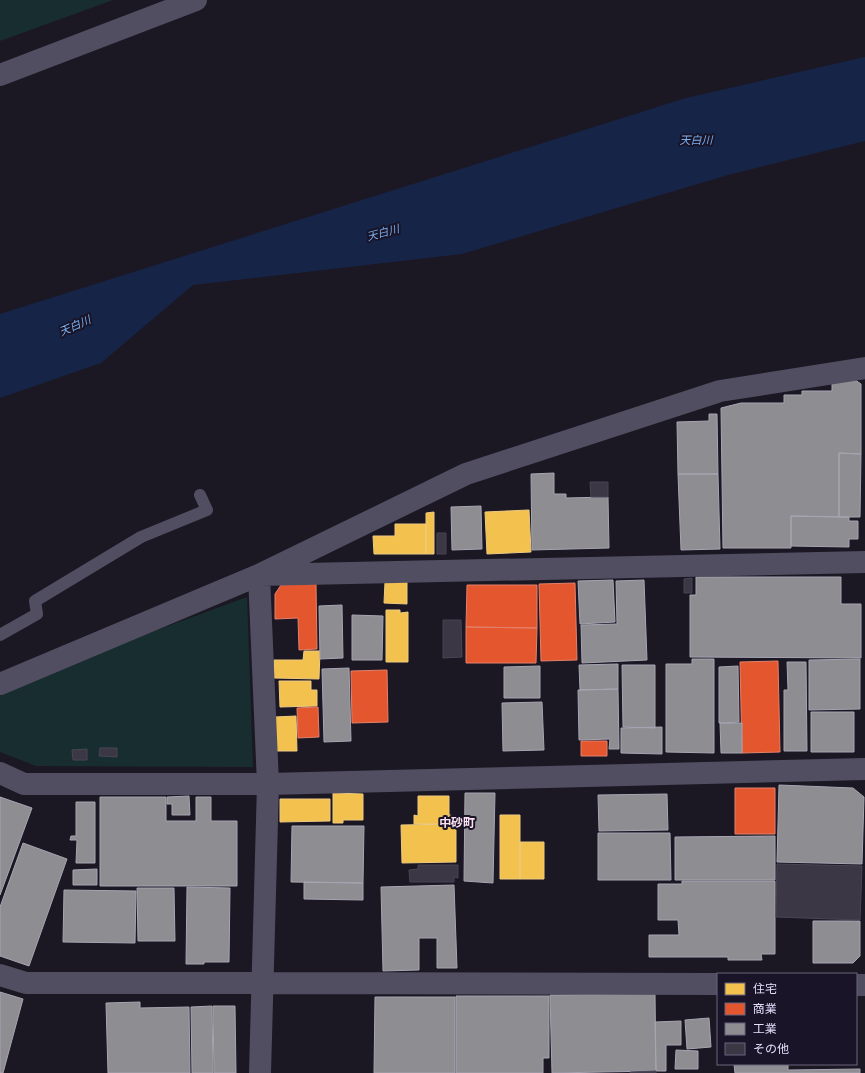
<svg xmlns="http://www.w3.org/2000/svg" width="865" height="1073" viewBox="0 0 865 1073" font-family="'Varela Round','Noto Sans JP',sans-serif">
<rect width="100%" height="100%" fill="#1b1824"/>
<path fill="#182d2f" d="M 0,0 L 113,0 L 0,41 Z
M 247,597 L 253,767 L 36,766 L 0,752 L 0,695 L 53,668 Z"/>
<path fill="#162547" d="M 865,57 L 865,141 L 728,175 L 462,254 L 193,285 L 101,363 L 0,398 L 0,314 L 686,98 Z"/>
<path fill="#f2c14e" stroke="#eeca82" d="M 529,510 L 531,552 L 487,554 L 485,512 Z
M 434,512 L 434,554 L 426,554 L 426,513 Z
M 395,524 L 426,524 L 426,554 L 374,554 L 373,536 L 395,536 Z
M 385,582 L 407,582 L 407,604 L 384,603 Z
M 386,610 L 400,610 L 400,613 L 408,612 L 408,662 L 386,662 Z
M 304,651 L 320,651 L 319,679 L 274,678 L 274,660 L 303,660 Z
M 279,681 L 311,681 L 311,690 L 317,690 L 317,706 L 280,707 Z
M 296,716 L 297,751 L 276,751 L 275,717 Z
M 333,793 L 363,794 L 363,820 L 343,820 L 343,823 L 333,823 Z
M 418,796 L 449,796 L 449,815 L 455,816 L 455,824 L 414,824 L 414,815 L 418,816 Z
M 280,799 L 330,799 L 330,821 L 280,822 Z
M 500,815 L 520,815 L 520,879 L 500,879 Z
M 456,824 L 456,862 L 402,863 L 401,825 Z
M 520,842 L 544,842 L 544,879 L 520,879 Z"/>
<path fill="#e4572e" stroke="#e4806c" d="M 575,583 L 577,660 L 541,661 L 539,584 Z
M 316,584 L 317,649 L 299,650 L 298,618 L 275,619 L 275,594 L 281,585 Z
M 467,585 L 537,585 L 537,628 L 466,627 Z
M 466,627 L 537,628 L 536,663 L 466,663 Z
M 778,661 L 780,752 L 742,753 L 740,662 Z
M 387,670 L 388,722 L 352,723 L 351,671 Z
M 318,707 L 319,737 L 298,738 L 297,708 Z
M 581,741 L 607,741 L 607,756 L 581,756 Z
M 735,788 L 775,788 L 775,834 L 735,834 Z"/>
<path fill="#8d8d92" stroke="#a7a5b2" d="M 851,377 L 861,384 L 861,454 L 839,453 L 839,517 L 791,516 L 791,548 L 723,548 L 721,408 L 741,403 L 784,403 L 784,395 L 802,395 L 802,391 L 832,391 L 832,381 Z
M 709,414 L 717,414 L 718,474 L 678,474 L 677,422 L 709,421 Z
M 839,453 L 861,454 L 860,517 L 839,517 Z
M 554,473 L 554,494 L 566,494 L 566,498 L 608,497 L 609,548 L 532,550 L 531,474 Z
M 678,474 L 718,474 L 720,549 L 681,550 Z
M 481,506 L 482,549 L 452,550 L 451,507 Z
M 791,516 L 849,517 L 849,521 L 858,521 L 858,539 L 849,539 L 849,547 L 791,546 Z
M 696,577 L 841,577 L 841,604 L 861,604 L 861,658 L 690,657 L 690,595 L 696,595 Z
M 613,580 L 615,622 L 580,624 L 578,581 Z
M 644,580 L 647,660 L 582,663 L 581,625 L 617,624 L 616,581 Z
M 342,605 L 343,658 L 320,659 L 319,606 Z
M 352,615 L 383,616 L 382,660 L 352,660 Z
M 692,659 L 714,659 L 714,753 L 666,752 L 666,664 L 692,664 Z
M 860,659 L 860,709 L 809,710 L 809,660 Z
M 787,662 L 806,662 L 807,751 L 784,751 L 784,690 L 788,690 Z
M 618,664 L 618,689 L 580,690 L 579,665 Z
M 622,665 L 655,665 L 655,728 L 623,727 Z
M 540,666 L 540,698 L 504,698 L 504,667 Z
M 738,666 L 739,722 L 719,723 L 719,667 Z
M 349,668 L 351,741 L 324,742 L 322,669 Z
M 618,689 L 619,749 L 609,749 L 610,739 L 579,740 L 578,690 Z
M 542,702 L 544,750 L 503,751 L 502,703 Z
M 811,712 L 854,712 L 854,752 L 811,752 Z
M 720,723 L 742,723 L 742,753 L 721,753 Z
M 662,727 L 662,754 L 621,753 L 621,728 Z
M 779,785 L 853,788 L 864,797 L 862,864 L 777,862 Z
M 465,793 L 495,793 L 493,883 L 464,881 Z
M 667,794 L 668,830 L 599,831 L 598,795 Z
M 189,796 L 190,815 L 172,815 L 172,804 L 167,804 L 167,797 Z
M 0,797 L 32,808 L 0,895 Z
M 100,797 L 166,797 L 166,821 L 196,821 L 196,797 L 211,797 L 211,821 L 237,821 L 237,886 L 100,886 Z
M 76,802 L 95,802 L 95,863 L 76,863 L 77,840 L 70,840 L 71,836 L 76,836 Z
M 292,826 L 364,826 L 363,883 L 291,882 Z
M 598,833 L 670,833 L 671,880 L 598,880 Z
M 775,836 L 775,880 L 675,880 L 675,837 Z
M 23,843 L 67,859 L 29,966 L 0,956 L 0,907 Z
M 97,869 L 97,885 L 73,885 L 73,870 Z
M 682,881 L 775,881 L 775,954 L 761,954 L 762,960 L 728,960 L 728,957 L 649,957 L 649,935 L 679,935 L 678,920 L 658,920 L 658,884 L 682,884 Z
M 304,882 L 363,883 L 363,900 L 304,899 Z
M 454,885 L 457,968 L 437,968 L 437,938 L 419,938 L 419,970 L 383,971 L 381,887 Z
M 187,887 L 230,888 L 229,962 L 204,962 L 204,964 L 186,964 Z
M 137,888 L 174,888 L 175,941 L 138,941 Z
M 64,890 L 136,891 L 135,943 L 63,942 Z
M 813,921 L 860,921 L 860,956 L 853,963 L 813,963 Z
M 0,992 L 23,999 L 3,1073 L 0,1073 Z
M 655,994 L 656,1071 L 552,1073 L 550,995 Z
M 456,996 L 549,996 L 549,1058 L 543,1058 L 543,1073 L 456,1073 Z
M 375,997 L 455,997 L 455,1073 L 374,1073 Z
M 140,1002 L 140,1008 L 189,1007 L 190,1073 L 108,1073 L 106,1003 Z
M 212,1006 L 213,1073 L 192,1073 L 191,1007 Z
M 213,1006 L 235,1006 L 236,1073 L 214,1073 Z
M 709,1018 L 711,1047 L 687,1049 L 685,1020 Z
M 681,1021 L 681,1045 L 666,1045 L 666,1071 L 656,1071 L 655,1022 Z
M 676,1050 L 698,1051 L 698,1069 L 675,1069 Z
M 734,1064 L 788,1064 L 788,1070 L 860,1069 L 860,1073 L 735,1073 Z"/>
<path fill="#3b3745" stroke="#494555" d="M 590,482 L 608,482 L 608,497 L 591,497 Z
M 437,533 L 446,533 L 446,554 L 437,554 Z
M 692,578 L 692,593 L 684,593 L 684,579 Z
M 443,620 L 461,620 L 462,657 L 443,658 Z
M 100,748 L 117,748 L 117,757 L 99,756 Z
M 87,749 L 87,760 L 73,760 L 72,750 Z
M 777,864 L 862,866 L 860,920 L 776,917 Z
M 418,865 L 458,865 L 458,878 L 454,877 L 454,882 L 410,882 L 409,870 L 418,869 Z
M 656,1071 L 656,1073 L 630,1073 L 630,1072 Z"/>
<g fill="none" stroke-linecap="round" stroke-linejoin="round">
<path stroke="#514e62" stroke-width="12" d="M 0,635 L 37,614 L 35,601 L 141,537 L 207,510 L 200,495"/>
<path stroke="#514e62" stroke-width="22" d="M 0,75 L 196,0
M 0,684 L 259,575 L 466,474 L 720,391 L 865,368
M 0,773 L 24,784 L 268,784 L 865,769
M 0,975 L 26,983 L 263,983 L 718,984
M 856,985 L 865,985
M 260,1073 L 268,784 L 259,575 L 865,562"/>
</g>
<g text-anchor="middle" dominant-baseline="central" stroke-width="4" stroke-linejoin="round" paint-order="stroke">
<g font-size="11" font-style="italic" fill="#79b0ef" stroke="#191428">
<text x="696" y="140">天白川</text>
<text transform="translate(383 233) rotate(-15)">天白川</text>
<text transform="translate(75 326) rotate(-24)">天白川</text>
</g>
<g font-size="12" font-weight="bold" fill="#fbe0f0" stroke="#191428">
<text x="457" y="823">中砂町</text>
</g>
</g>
<rect x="717" y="973" width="140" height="92" fill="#191428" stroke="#6a657c"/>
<rect x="725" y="983" width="20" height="12" fill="#f2c14e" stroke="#6a657c"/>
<text x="753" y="993" font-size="12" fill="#e4defb">住宅</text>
<rect x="725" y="1003" width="20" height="12" fill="#e4572e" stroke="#6a657c"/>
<text x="753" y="1013" font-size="12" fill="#e4defb">商業</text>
<rect x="725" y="1023" width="20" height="12" fill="#8d8d92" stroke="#6a657c"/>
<text x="753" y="1033" font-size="12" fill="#e4defb">工業</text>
<rect x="725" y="1043" width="20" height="12" fill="#3b3745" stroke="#6a657c"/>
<text x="753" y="1053" font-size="12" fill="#e4defb">その他</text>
</svg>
